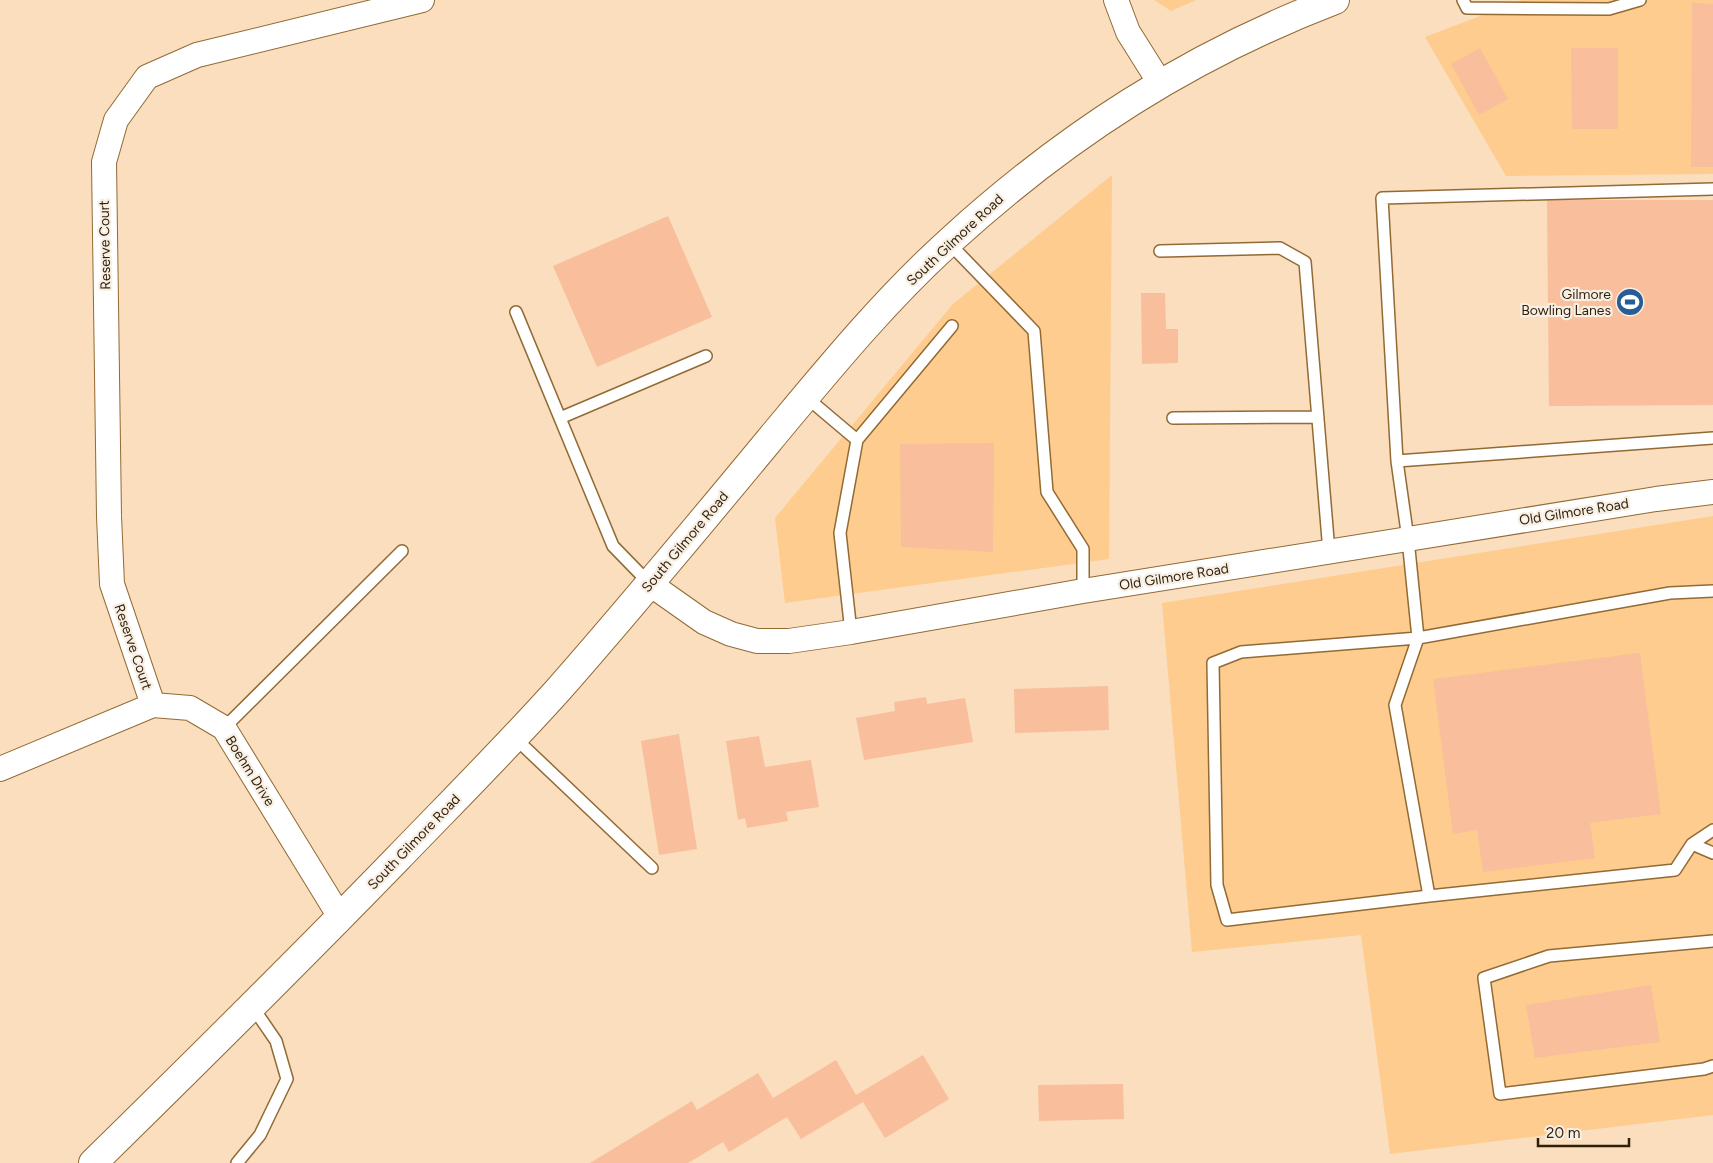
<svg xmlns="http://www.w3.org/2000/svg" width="1713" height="1163" viewBox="0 0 1713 1163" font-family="Figtree,sans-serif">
<rect width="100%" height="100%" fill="#fadebe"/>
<path fill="#fecc8e" d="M 1154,0 L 1196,0 L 1171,11 Z
M 1522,0 L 1713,0 L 1713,174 L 1506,176 L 1425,37 Z
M 1112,175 L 1109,559 L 785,603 L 775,518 L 953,304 Z
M 1713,516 L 1713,1115 L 1390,1154 L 1361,935 L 1192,952 L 1162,603 Z"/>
<path fill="#f9be9b" d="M 1692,3 L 1713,4 L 1713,167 L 1691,167 Z
M 1480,48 L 1508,99 L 1479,115 L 1451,64 Z
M 1571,48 L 1618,48 L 1618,129 L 1572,129 Z
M 1547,200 L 1713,200 L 1713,405 L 1549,406 Z
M 668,216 L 712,317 L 597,367 L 553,266 Z
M 1141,293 L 1165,293 L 1166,329 L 1178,329 L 1178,363 L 1142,364 Z
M 994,443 L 993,552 L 901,547 L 900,444 Z
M 1640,653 L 1661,814 L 1590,823 L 1595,858 L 1483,872 L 1477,830 L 1453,834 L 1433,679 Z
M 1108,686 L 1109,730 L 1015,733 L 1014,689 Z
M 926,697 L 927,704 L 965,698 L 973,742 L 864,760 L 856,718 L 895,711 L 894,702 Z
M 679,734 L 697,849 L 659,855 L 641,741 Z
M 759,736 L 765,767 L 811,760 L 819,807 L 786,812 L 788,821 L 747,828 L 745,818 L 738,820 L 726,741 Z
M 1651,985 L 1660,1042 L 1535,1058 L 1526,1005 Z
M 923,1055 L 949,1099 L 885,1138 L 863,1102 L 801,1139 L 787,1117 L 729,1152 L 723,1142 L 688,1163 L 590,1163 L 692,1101 L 697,1110 L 758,1073 L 773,1098 L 836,1060 L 856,1095 Z
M 1123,1084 L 1124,1119 L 1039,1121 L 1038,1085 Z"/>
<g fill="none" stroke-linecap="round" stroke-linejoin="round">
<defs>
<path id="lane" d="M 1463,0 L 1467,8 L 1609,9 L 1640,0
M 1713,189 L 1382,198 L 1397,461 L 1713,438
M 948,242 L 1034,331 L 1047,492 L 1083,549 L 1083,591
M 1160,251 L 1280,248 L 1305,262 L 1329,552
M 516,312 L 613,546 L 650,584
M 806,397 L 857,440
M 560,418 L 706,356
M 1173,418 L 1318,417
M 1397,461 L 1408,539 L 1418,638 L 1395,705 L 1429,896
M 1713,591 L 1670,593 L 1418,638 L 1241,652 L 1213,663 L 1217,885 L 1227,920 L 1429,896 L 1675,870 L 1692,844 L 1713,830
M 851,632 L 840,533 L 857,440 L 952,326
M 224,728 L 402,551
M 515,738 L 652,868
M 1692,844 L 1713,853
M 1713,941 L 1549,956 L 1484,978 L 1500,1094 L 1704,1069 L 1713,1066
M 237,1163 L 260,1135 L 287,1079 L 276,1041 L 252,1006"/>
<path id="street" d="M 1116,0 L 1128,32 L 1160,83
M 650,584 L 704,622 L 731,634 L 757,641 L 789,641 L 851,632 L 1083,591 L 1408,539 L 1656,499 L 1713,492
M 153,705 L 112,584 L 109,516 L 104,162 L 116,120 L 147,77 L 197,55 L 422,0
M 0,769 L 153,705 L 190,708 L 224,728 L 340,917"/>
<path id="secondary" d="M 93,1163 C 196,1062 298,961 398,858 C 452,802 507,747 559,689 C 633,605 704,519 776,432 C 831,366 886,299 950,241 C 1066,135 1189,56 1335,0"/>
</defs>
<use href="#lane" stroke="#926a34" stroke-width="14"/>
<use href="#street" stroke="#926a34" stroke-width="26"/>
<use href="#secondary" stroke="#926a34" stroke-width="30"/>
<use href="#lane" stroke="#fff" stroke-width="11"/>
<use href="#street" stroke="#fff" stroke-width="24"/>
<use href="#secondary" stroke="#fff" stroke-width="28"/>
</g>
<defs>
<symbol id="stadium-disc" viewBox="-11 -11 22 22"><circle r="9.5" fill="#275d96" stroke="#f8efe4"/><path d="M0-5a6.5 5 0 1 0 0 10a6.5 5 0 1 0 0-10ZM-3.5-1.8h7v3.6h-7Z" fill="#fff"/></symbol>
</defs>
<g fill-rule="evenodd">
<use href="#stadium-disc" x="1614" y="286" width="32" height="32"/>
</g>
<g text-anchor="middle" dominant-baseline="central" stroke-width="4.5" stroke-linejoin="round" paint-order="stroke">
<g font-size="14" fill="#301f09" stroke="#f8efe4">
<text transform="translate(955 240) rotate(-43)">South Gilmore Road</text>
<text transform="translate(105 245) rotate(-91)">Reserve Court</text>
<text transform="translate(1574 512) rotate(-9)">Old Gilmore Road</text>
<text transform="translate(685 542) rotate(-50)">South Gilmore Road</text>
<text transform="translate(1174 577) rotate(-9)">Old Gilmore Road</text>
<text transform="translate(133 647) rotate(71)">Reserve Court</text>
<text transform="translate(250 771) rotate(58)">Boehm Drive</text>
<text transform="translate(414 842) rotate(-46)">South Gilmore Road</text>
</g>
<g font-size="14" fill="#301f09" stroke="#f8efe4" text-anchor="end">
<text x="1611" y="294">Gilmore<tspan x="1611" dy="16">Bowling Lanes</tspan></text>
</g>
</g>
<path d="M1538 1138v8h91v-8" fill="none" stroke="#301f09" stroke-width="2.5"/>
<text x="1546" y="1138" font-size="15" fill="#301f09" stroke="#f8efe4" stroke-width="4" paint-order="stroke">20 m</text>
</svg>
